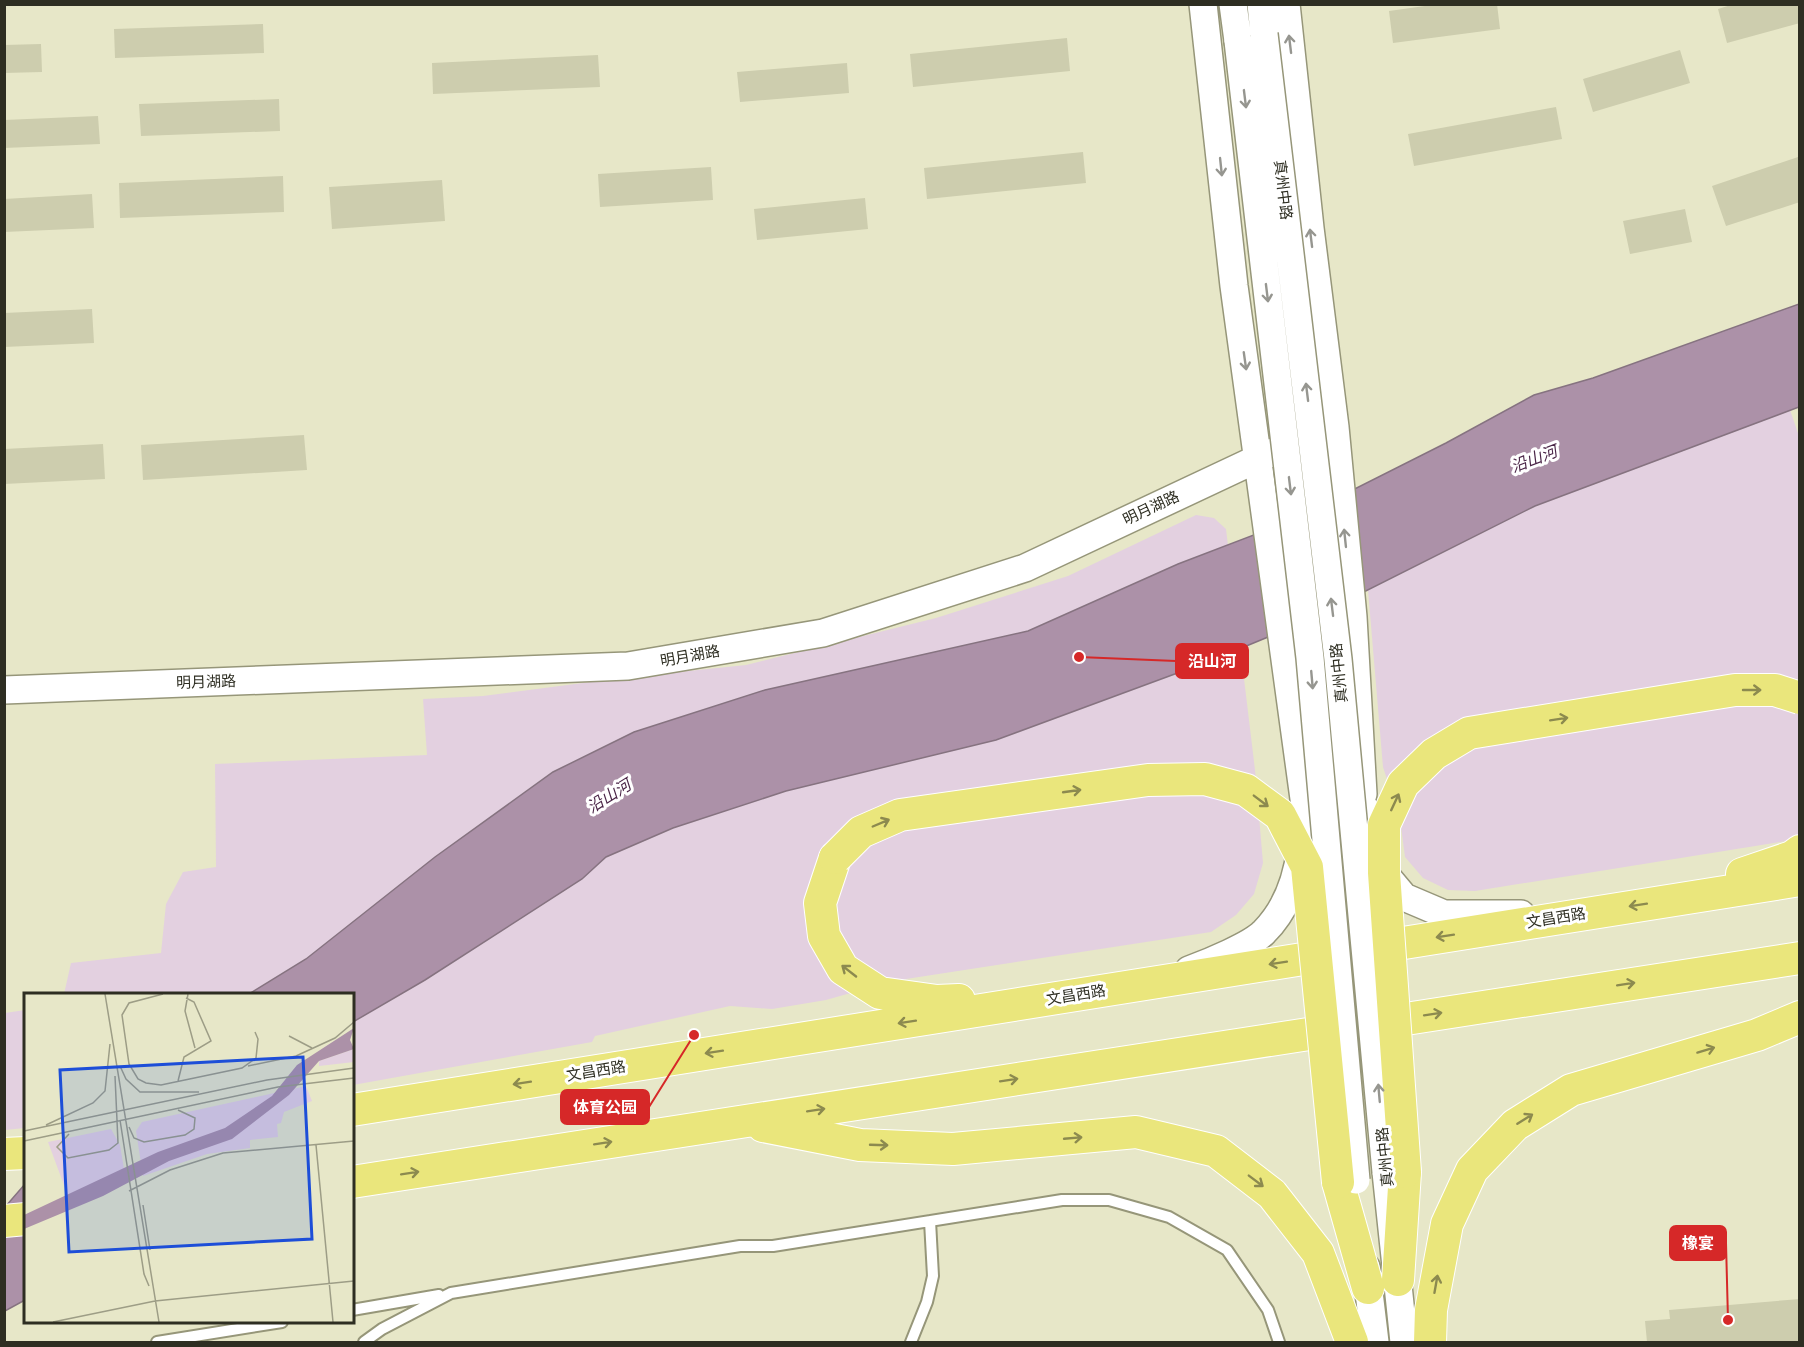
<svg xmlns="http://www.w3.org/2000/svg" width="1804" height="1347" viewBox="0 0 1804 1347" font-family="'Fira Sans Condensed','Noto Sans SC',sans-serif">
<rect width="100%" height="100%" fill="#e7e7c8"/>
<path fill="#e3d0e0" d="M 1790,410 L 1800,439 L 1799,839 L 1475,891 L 1448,890 L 1423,878 L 1405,857 L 1400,819 L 1383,767 L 1368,590 L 1535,506 Z
M 1196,515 L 1214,518 L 1226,529 L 1255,770 L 1263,863 L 1254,894 L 1236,915 L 1211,932 L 893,981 L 826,1000 L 772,1009 L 730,1006 L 595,1036 L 592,1042 L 353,1085 L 352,994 L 64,994 L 71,963 L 161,953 L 166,904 L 183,872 L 216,867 L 215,764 L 427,755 L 423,699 L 483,696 L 621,678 L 746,665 L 936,618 L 1068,576 Z
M 25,1010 L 25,1128 L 5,1130 L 5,1013 Z"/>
<path fill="#ac91a8" stroke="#867380" stroke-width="1.5" d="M 1799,304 L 1799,407 L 1535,506 L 1302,623 L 1210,661 L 996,740 L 786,791 L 673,828 L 606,857 L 582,879 L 425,980 L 353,1022 L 352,994 L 249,994 L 306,959 L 435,857 L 553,772 L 634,732 L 765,690 L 1028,631 L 1178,564 L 1293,520 L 1446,443 L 1534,395 L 1593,378 Z
M 25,1184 L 25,1300 L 5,1311 L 5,1207 Z"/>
<path fill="#cdcdae" d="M 1439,4 L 1497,4 L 1500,29 L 1393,43 L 1389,11 Z
M 1734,4 L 1800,4 L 1800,23 L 1727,43 L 1718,9 Z
M 263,24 L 264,53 L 115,58 L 114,29 Z
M 1067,38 L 1070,71 L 913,87 L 910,54 Z
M 41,44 L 42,72 L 4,73 L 4,45 Z
M 1680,50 L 1690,83 L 1593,112 L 1583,79 Z
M 598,55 L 600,87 L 433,94 L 432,63 Z
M 847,63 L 849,93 L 740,102 L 737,72 Z
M 279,99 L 280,131 L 141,136 L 139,104 Z
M 1556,107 L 1562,139 L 1414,166 L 1408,134 Z
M 98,116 L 100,144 L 4,148 L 4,120 Z
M 1083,152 L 1086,183 L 927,199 L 924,168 Z
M 1798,157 L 1800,202 L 1726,226 L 1712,186 Z
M 711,167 L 713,200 L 600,207 L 598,174 Z
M 283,176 L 284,212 L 120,218 L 119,183 Z
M 442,180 L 445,221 L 332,229 L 329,187 Z
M 92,194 L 94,228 L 4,232 L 4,199 Z
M 865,198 L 868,229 L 757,240 L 754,209 Z
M 1685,209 L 1692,242 L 1630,254 L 1623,221 Z
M 92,309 L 94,343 L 4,347 L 4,313 Z
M 304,435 L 307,470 L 143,480 L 141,445 Z
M 103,444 L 105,479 L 4,484 L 4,449 Z
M 1800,1299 L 1800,1342 L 1647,1342 L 1645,1321 L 1670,1319 L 1669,1310 Z"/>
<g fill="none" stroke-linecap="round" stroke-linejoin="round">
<defs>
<path id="lane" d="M 352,1310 L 439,1295
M 157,1342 L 282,1322
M 364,1342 L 382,1329 L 451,1293 L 740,1246 L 773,1246 L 1062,1200 L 1109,1200 L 1169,1217 L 1227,1250 L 1268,1310 L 1279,1342
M 911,1342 L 927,1302 L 933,1276 L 930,1221"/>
<path id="secondary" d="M 1203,4 L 1234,286 L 1314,872
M 1233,4 L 1238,41
M 1261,4 L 1264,34
M 1286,4 L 1310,228 L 1335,427 L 1353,617 L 1363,794
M 4,690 L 628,666 L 823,633 L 1025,568 L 1259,458 L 1335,427
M 1364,807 L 1378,866 L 1404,897 L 1444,914 L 1521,914
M 1189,970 C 1208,963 1252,945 1264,932 C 1287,909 1297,879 1301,848
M 1386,1172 L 1404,1342
M 1366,1267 L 1375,1342"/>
<path id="primary" d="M 835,858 L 820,903 L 824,936 L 843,969 L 880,993 L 937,1001 L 959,1000
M 1742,874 L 1792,857 L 1800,851
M 352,1110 L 1800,880
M 763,1126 L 860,1145 L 953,1149 L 1136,1132 L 1216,1151 L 1272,1194 L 1318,1253 L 1352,1342
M 4,1154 L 26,1153
M 352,1182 L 1800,958
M 1338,1182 L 1368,1288
M 4,1221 L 26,1219
M 1398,1280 L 1405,1172
M 1430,1342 L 1431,1310 L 1447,1224 L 1472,1170 L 1515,1125 L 1571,1090 L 1757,1035 L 1800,1017"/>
</defs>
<use href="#lane" stroke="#969679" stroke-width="14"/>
<use href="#secondary" stroke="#969679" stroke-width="30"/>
<use href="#primary" stroke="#fff" stroke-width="34"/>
<use href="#lane" stroke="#fff" stroke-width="10"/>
<use href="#secondary" stroke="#fff" stroke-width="27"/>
<use href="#primary" stroke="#eae67c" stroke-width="32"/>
<defs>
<path id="secondary-bridge" d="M 1264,34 L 1338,659 L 1386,1172
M 1238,41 L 1310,658 L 1356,1180"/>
<path id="primary-bridge" d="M 835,858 L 861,832 L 900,815 L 1148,780 L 1205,779 L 1246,790 L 1280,815 L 1307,867 L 1338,1182
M 1405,1172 L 1384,873 L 1384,825 L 1403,784 L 1434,754 L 1469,733 L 1735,690 L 1775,690 L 1800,698"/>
</defs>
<use href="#secondary-bridge" stroke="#969679" stroke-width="30" stroke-linecap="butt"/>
<use href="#primary-bridge" stroke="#fff" stroke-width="34" stroke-linecap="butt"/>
<use href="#secondary-bridge" stroke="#fff" stroke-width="27"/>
<use href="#primary-bridge" stroke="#eae67c" stroke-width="32"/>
</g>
<defs><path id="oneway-shaft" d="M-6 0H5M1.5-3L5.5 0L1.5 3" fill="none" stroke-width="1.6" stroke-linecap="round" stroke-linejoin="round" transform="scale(1.5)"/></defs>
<g stroke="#969690">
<use href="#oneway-shaft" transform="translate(1290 44) rotate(-97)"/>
<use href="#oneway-shaft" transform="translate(1245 99) rotate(83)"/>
<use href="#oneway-shaft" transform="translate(1221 167) rotate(84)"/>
<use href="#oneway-shaft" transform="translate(1311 238) rotate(-97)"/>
<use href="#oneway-shaft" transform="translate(1267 293) rotate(83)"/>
<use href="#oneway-shaft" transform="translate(1245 361) rotate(82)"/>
<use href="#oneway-shaft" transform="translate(1307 392) rotate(-97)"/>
<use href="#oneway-shaft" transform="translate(1290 486) rotate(83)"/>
<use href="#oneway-shaft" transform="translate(1345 538) rotate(-96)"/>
<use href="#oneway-shaft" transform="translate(1332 607) rotate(-97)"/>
<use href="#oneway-shaft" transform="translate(1312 680) rotate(85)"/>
<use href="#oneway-shaft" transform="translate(1379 1093) rotate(-95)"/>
</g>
<g stroke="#8c8a4f">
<use href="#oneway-shaft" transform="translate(1752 690)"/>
<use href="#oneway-shaft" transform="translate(1559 719) rotate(-9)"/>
<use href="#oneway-shaft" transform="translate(1072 791) rotate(-8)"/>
<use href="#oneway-shaft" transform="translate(1261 801) rotate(37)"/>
<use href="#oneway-shaft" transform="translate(1395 802) rotate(-65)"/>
<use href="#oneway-shaft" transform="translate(881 823) rotate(-23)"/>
<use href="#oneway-shaft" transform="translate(1638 905) rotate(171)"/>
<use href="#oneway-shaft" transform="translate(1445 936) rotate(171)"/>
<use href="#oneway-shaft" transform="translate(1278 963) rotate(171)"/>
<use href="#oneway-shaft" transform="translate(849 971) rotate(-142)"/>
<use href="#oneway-shaft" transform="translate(1626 984) rotate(-9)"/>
<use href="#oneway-shaft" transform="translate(1433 1014) rotate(-9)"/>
<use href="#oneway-shaft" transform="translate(907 1022) rotate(171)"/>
<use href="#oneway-shaft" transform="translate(1706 1050) rotate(-17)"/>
<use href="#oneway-shaft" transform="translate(714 1052) rotate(171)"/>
<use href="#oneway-shaft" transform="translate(1009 1080) rotate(-9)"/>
<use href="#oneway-shaft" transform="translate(522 1083) rotate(171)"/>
<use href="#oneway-shaft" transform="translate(816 1110) rotate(-9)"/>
<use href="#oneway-shaft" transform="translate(1525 1119) rotate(-32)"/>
<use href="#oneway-shaft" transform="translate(1073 1138) rotate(-5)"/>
<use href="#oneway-shaft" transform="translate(603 1143) rotate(-9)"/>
<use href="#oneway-shaft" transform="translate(879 1145) rotate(2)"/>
<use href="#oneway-shaft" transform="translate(410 1173) rotate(-9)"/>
<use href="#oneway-shaft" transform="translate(1256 1181) rotate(37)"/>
<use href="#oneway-shaft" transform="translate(1436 1284) rotate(-80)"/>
</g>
<g text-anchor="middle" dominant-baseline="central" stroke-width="6" stroke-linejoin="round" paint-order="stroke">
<g font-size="15" fill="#2e2e22" stroke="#fff">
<text transform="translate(1283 190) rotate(83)">真州中路</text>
<text transform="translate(1151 508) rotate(-25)">明月湖路</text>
<text transform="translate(690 656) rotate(-10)">明月湖路</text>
<text transform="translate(1339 673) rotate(-96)">真州中路</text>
<text transform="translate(206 682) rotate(-2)">明月湖路</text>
<text transform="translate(1556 918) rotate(-9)">文昌西路</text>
<text transform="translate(1076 995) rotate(-9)">文昌西路</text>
<text transform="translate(596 1071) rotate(-9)">文昌西路</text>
<text transform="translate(1385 1157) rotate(-96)">真州中路</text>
</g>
<g font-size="16" font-style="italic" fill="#4a2547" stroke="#fff">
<text transform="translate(1534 459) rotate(-21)">沿山河</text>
<text transform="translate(609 796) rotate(-32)">沿山河</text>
</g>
</g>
<g transform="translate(24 993)">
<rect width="330" height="330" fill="#e7e7c8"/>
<path d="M 330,56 L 330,69 L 295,73 L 295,68 ZM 282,93 L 288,108 L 260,119 L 257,130 L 253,131 L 254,144 L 226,147 L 226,155 L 183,161 L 119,183 L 112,138 L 118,129 ZM 87,136 L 96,152 L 100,176 L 44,203 L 24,149 Z" fill="#e3d0e0"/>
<path d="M 330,35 L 326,47 L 330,56 L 295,68 L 265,102 L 208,146 L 145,168 L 79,203 L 0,236 L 0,222 L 134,159 L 201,135 L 248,103 L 273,72 Z" fill="#ac91a8"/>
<path fill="none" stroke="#9d9d86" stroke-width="1.5" d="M 81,1 L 135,329M 139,1 L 105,10 L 98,22 L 105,71 L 114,86 L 122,90 L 137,92 L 218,75 L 232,65 L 234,46 L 231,39M 164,1 L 161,18 L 171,55M 265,43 L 288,55M 96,73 L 102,86 L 116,99 L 175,99M 224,73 L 272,63 L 311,45 L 330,29M 154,88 L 160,64 L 187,48 L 170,9 L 162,5M 96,127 L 120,281 L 125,293M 22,132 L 69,110 L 81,98 L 86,51M 105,134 L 110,145 L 120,149 L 161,142 L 170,136 L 171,125 L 154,117M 0,138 L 243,87 L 330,75M 45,141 L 33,154 L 44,165 L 85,157 L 94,150 L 91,83M 0,148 L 254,94 L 330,85M 292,152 L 309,329M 105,198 L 146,177 L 199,160 L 330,148M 119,212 L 126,257M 29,329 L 131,308 L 330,288"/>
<path fill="#1d4ed8" fill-opacity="0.15" stroke="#1d4ed8" stroke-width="3" d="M 279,64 L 288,246 L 45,259 L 36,77 Z"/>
<rect width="330" height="330" fill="none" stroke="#2e2e22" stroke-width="3"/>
</g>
<path fill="none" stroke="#d62828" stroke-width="2" d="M1079 657L1176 661M694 1035L649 1107M1728 1320L1726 1243"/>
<g fill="#d62828" stroke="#fff" stroke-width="2">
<circle cx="1079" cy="657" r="6"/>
<circle cx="694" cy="1035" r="6"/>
<circle cx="1728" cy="1320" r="6"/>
</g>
<g fill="#d62828" stroke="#d62828" stroke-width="2">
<rect x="1176" y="644" width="72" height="34" rx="6"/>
<rect x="561" y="1090" width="88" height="34" rx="6"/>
<rect x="1670" y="1226" width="56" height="34" rx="6"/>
</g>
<g font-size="16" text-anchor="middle" font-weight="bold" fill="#fff">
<text x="1212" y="667">沿山河</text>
<text x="605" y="1113">体育公园</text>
<text x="1698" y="1249">橡宴</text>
</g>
<rect width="1804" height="1347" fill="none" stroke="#2e2e22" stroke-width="12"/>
</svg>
